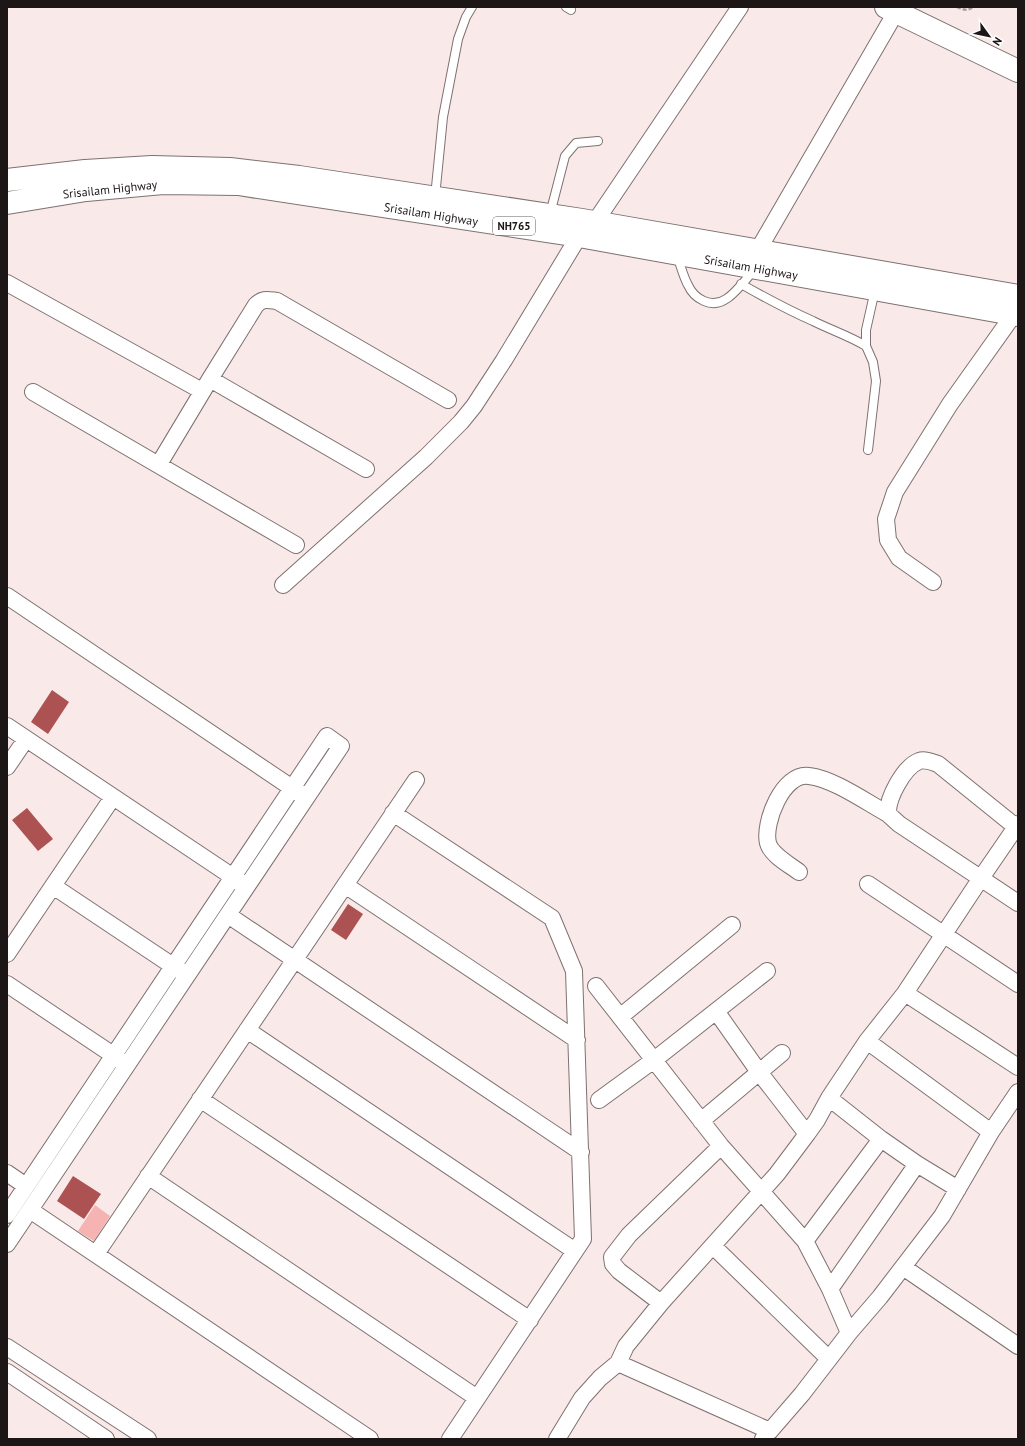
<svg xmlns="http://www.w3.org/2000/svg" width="1025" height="1446" viewBox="0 0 1025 1446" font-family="'PT Sans',sans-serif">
<rect width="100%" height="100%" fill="#f9eae9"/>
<path fill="#f5b4b1" d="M 95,1205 L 110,1216 L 94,1241 L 78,1231 Z"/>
<path fill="#ac5252" d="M 52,690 L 69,702 L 48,734 L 31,722 Z
M 27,808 L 53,839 L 38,851 L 12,820 Z
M 348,904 L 363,914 L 346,940 L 331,930 Z
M 73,1176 L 101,1194 L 84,1219 L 57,1201 Z"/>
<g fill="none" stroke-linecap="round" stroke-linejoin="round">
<defs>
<path id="lane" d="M 566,7 L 571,10
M 435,197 L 443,117 L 458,39 L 466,17 L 472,7
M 550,214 L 565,156 L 576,143 L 598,141
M 677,256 C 681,266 683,276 688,285 C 694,299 712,309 726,299 C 735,294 747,278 754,270
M 741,284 C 764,297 788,310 813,321 C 831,330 849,336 866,346
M 868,450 L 876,381 L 873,362 L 866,346 L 866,330 L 875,290"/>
<path id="street" d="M 595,222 L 740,7
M 758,250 L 896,12
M 7,283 L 202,391
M 210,379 L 366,469
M 33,392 L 296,545
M 159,464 L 210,379 L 256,305 C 263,298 268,300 277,301 L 448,400
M 933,582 L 899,558 L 888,540 L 886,519 L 895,492 L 950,404 L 1014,314
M 283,585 L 426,457 L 461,422 L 474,406 L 504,360 L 579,236
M 7,596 L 301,794
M 7,726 L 242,883
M 7,767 L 26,739
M 393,813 L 552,918 L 574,971 L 583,1239 L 450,1439
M 1016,827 L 938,764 C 932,762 925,759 919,761 C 904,767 887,798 888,814 L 899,824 L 1018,903
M 799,872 C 790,865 771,855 768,843 C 763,823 783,772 809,776 C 834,779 866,802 888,814
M 868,884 L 1018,984
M 345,885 L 577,1040
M 53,886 L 182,972
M 228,915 L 581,1152
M 7,954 L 113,797
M 7,984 L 122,1061
M 596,986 L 721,1146 L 805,1241 L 830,1289 L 849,1333
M 905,993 L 1018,1067
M 716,1011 L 759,1072 L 807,1134
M 620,1017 L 732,925
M 247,1030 L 575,1251
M 867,1041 L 991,1132
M 829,1098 L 881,1139 L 917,1164 L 958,1189
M 200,1099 L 530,1320
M 599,1100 L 654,1060 L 767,971
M 701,1121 L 782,1053
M 7,1173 L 26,1186
M 148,1176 L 477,1398
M 30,1210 L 370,1439
M 7,1215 L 327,736 L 341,746 L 7,1244
M 805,1241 L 881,1139
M 713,1246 L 829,1359
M 96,1254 L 416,780
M 903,1267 L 1018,1346
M 830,1289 L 917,1164
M 661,1303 L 619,1271 L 613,1264 L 612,1257 L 629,1235 L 721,1146
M 7,1347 L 148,1439
M 618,1363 L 770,1431
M 7,1372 L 106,1439
M 557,1439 L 582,1398 L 600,1378 L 618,1363 L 626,1346 L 661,1303 L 777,1174 L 807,1134 L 817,1120 L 829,1098 L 867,1041 L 905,993 L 981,878 L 1018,824
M 763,1439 L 802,1394 L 849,1333 L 880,1297 L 942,1216 L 991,1132 L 1018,1092"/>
<path id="secondary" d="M 886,7 L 1018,71"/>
<path id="highway" d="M 7,180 L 85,171 L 152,167 L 230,169 L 299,177 L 582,220 L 1018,296
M 7,203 L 86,190 L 163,183 L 238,184 L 579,236 L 1018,315"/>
</defs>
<use href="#lane" stroke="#7e7170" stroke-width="10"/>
<use href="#street" stroke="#7e7170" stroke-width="18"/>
<use href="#secondary" stroke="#7e7170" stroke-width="24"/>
<use href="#highway" stroke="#7e7170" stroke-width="24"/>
<path stroke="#aa9f9e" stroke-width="2.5" stroke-dasharray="4 2" stroke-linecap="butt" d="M 957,7 C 963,10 968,11 973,7"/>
<use href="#lane" stroke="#fff" stroke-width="8"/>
<use href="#street" stroke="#fff" stroke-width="16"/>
<use href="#secondary" stroke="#fff" stroke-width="22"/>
<use href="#highway" stroke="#fff" stroke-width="22"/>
</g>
<g text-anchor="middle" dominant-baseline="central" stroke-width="4" stroke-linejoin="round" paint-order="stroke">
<rect fill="#fff" stroke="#605d5c" stroke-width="1" x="493" y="217" width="42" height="18" rx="3"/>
<g font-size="11" font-weight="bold" fill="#1c1716">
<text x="514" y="226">NH765</text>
</g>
<g font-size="12" fill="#1c1716" stroke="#fff">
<text transform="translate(110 189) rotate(-6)">Srisailam Highway</text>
<text transform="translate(431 214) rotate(9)">Srisailam Highway</text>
<text transform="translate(751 267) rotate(10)">Srisailam Highway</text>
</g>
</g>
<rect width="1025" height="1446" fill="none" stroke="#1c1716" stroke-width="16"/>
<g transform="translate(989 36) rotate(123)" stroke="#ffffff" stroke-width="3" paint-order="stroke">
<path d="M0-3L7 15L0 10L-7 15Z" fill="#1c1716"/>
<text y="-6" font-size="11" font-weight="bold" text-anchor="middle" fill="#1c1716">N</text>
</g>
</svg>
